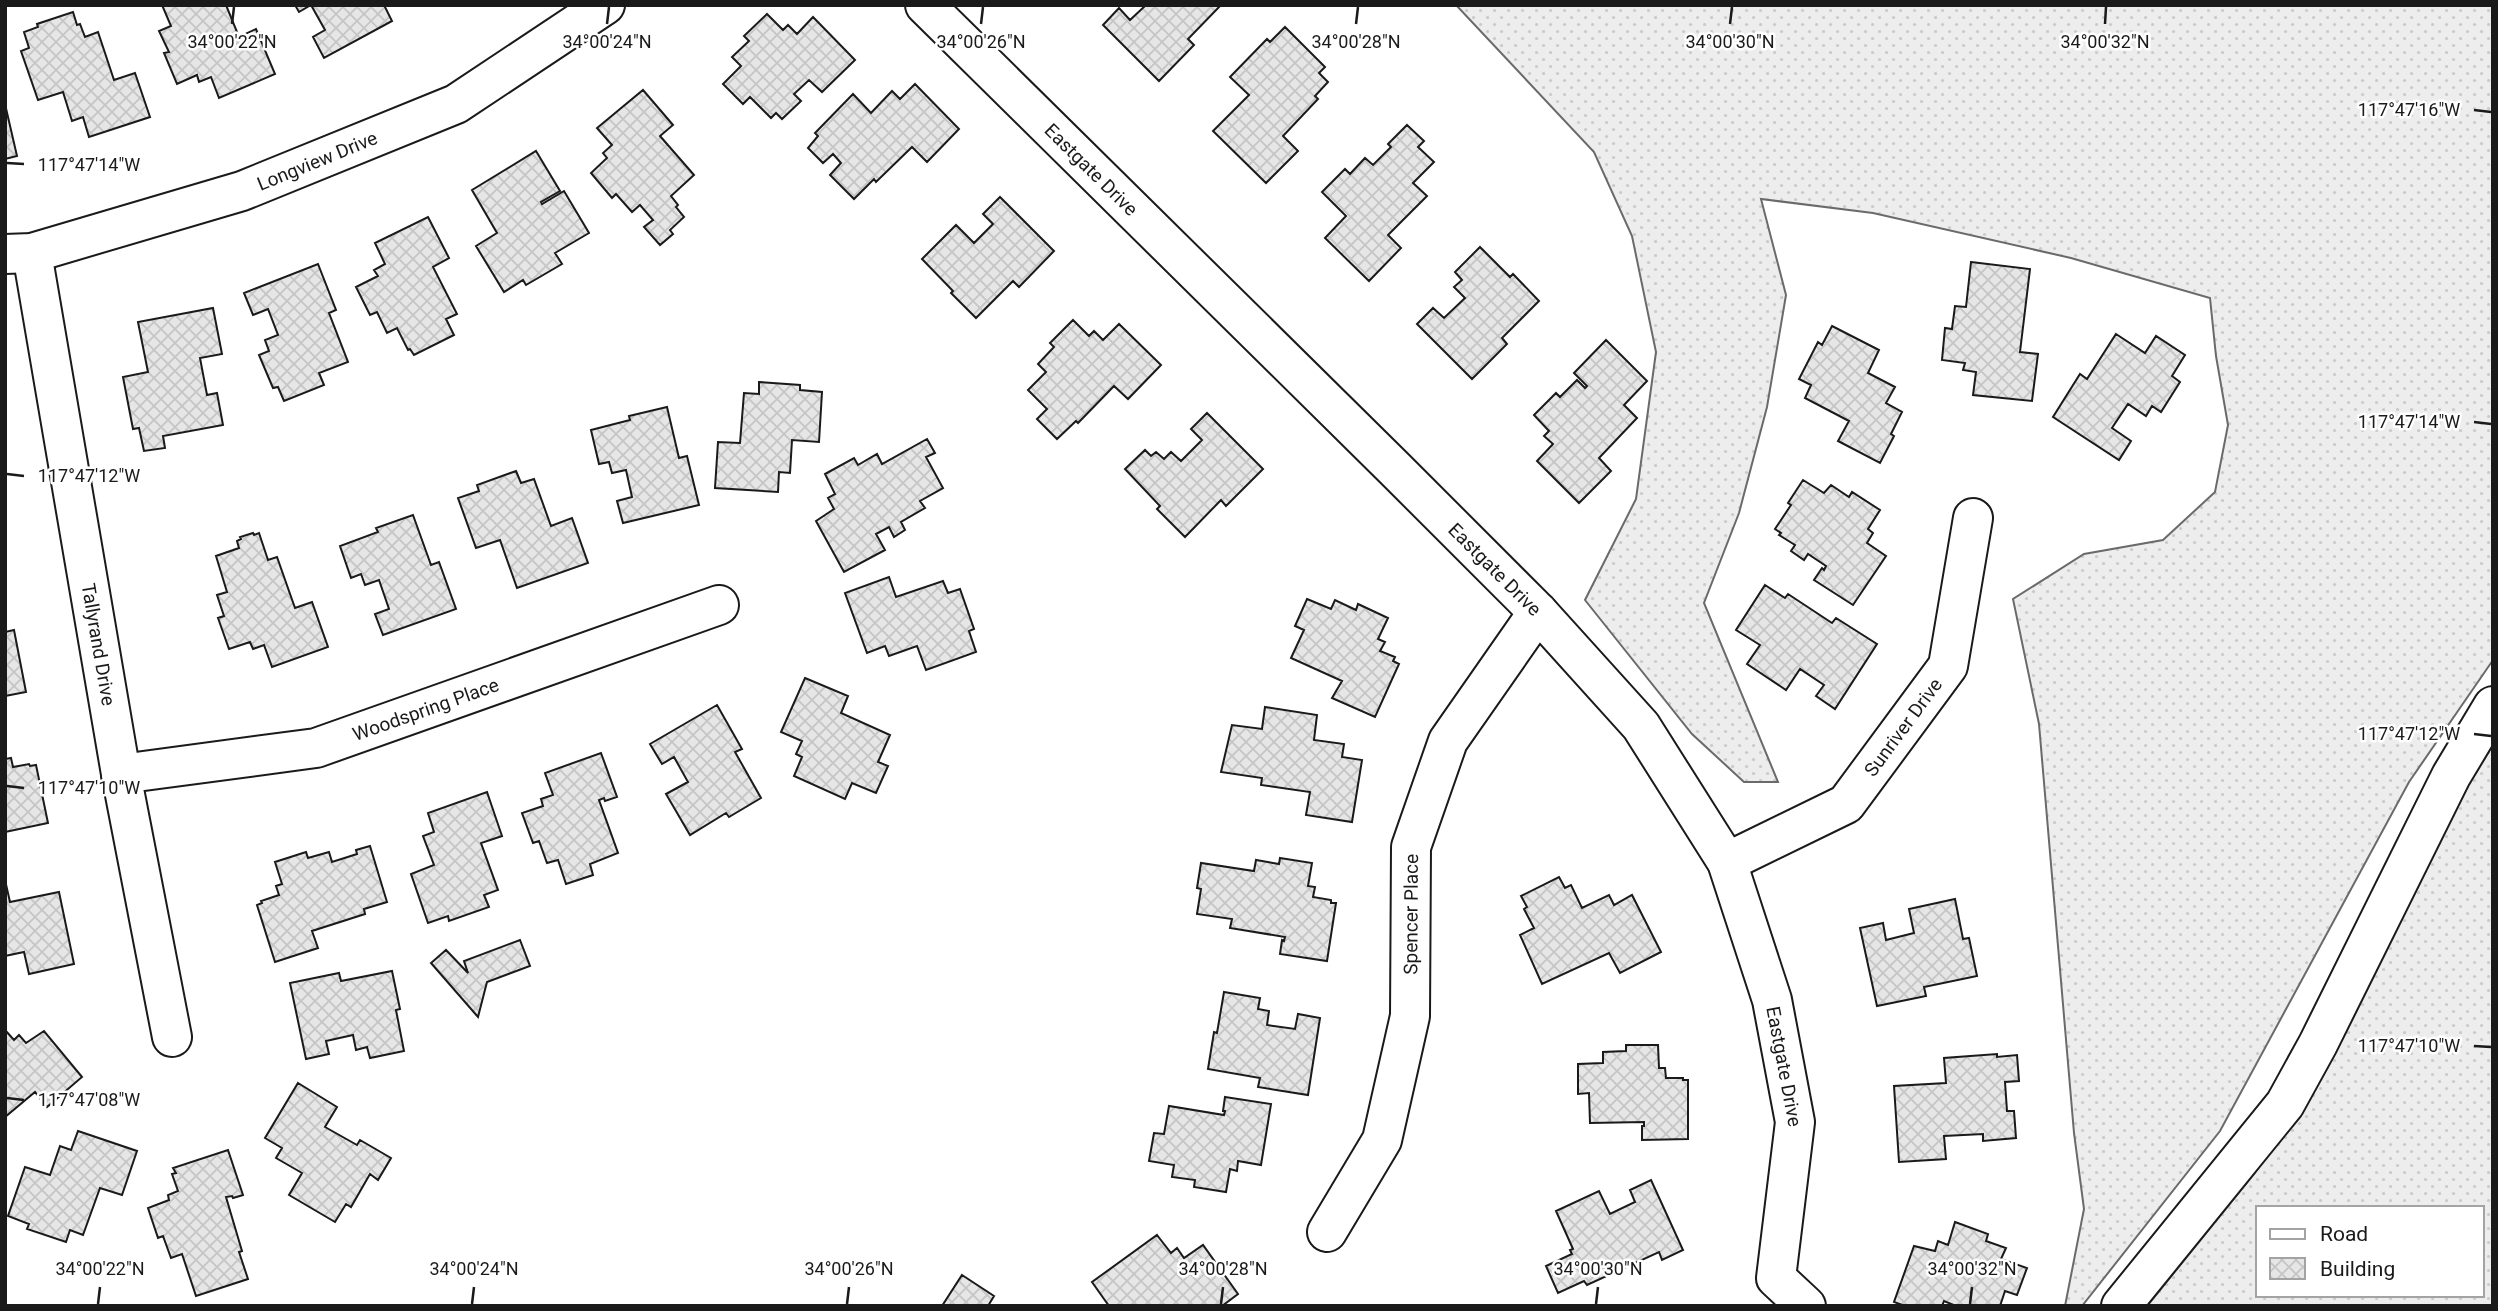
<svg xmlns="http://www.w3.org/2000/svg" width="2498" height="1311" viewBox="0 0 2498 1311" font-family="Roboto,sans-serif">
<defs>
<pattern id="grass-dots" width="8" height="8" patternUnits="userSpaceOnUse" patternTransform="scale(1.75)"><rect width="8" height="8" fill="#ededed"/><path d="M2 2h.1M6 6h.1" fill="none" stroke="#cbcbcb" stroke-width="1.8" stroke-linecap="round"/></pattern>
<pattern id="building-cross-hatch" width="8" height="8" patternUnits="userSpaceOnUse" patternTransform="scale(1.75)"><rect width="8" height="8" fill="#e6e6e6"/><path d="M0 0l8 8M0 8l8-8" fill="none" stroke="#c5c5c5"/></pattern>
</defs>
<rect width="100%" height="100%" fill="#fff"/>
<path fill="url(#grass-dots)" stroke="#6a6a6a" stroke-width="2" fill-rule="evenodd" d="M 1456,5 L 2493,5 L 2493,660 L 2409,782 L 2220,1131 L 2082,1306 L 2065,1306 L 2084,1209 L 2074,1133 L 2039,724 L 2013,599 L 2084,554 L 2163,540 L 2215,492 L 2228,425 L 2216,356 L 2210,298 L 2071,258 L 1873,213 L 1761,199 L 1786,295 L 1767,407 L 1739,513 L 1704,603 L 1778,782 L 1744,782 L 1692,734 L 1585,600 L 1636,499 L 1656,352 L 1632,236 L 1594,152 Z
M 2493,734 L 2493,1306 L 2147,1306 L 2254,1174 L 2303,1104 L 2332,1056 ZM 2258,1208 L 2482,1208 L 2482,1295 L 2258,1295 Z"/>
<path fill="url(#building-cross-hatch)" stroke="#1a1a1a" stroke-width="2" d="M 162,5 L 226,5 L 239,37 L 256,29 L 275,74 L 219,98 L 211,77 L 199,82 L 197,75 L 177,84 L 164,53 L 169,52 L 159,31 L 171,26 Z
M 295,5 L 384,5 L 392,21 L 324,58 L 313,37 L 325,30 L 311,5 L 299,12 Z
M 1146,5 L 1221,5 L 1188,39 L 1194,45 L 1159,81 L 1103,25 L 1119,8 L 1130,20 Z
M 73,12 L 77,25 L 80,24 L 85,37 L 98,32 L 114,80 L 135,73 L 150,117 L 89,137 L 83,117 L 72,121 L 63,92 L 38,100 L 21,51 L 29,48 L 24,32 L 38,27 L 37,24 Z
M 767,14 L 783,30 L 788,25 L 797,34 L 813,17 L 855,60 L 822,92 L 809,80 L 794,94 L 801,101 L 782,119 L 776,113 L 771,118 L 750,97 L 743,104 L 723,84 L 741,66 L 732,57 L 749,41 L 744,36 Z
M 1285,27 L 1325,67 L 1319,73 L 1328,82 L 1315,96 L 1318,99 L 1283,136 L 1298,151 L 1266,183 L 1213,131 L 1249,95 L 1230,77 L 1267,39 L 1270,42 Z
M 915,84 L 959,129 L 927,162 L 912,147 L 876,182 L 874,179 L 854,199 L 830,175 L 841,163 L 833,154 L 823,163 L 808,148 L 818,136 L 815,133 L 853,94 L 871,113 L 892,91 L 900,99 Z
M 643,90 L 673,125 L 660,136 L 694,175 L 671,196 L 678,205 L 676,207 L 684,217 L 670,230 L 673,234 L 660,245 L 644,227 L 653,220 L 640,205 L 632,212 L 616,194 L 612,198 L 591,173 L 607,158 L 603,153 L 612,145 L 597,128 Z
M 5,104 L 17,156 L 5,159 Z
M 1407,125 L 1424,141 L 1418,147 L 1434,162 L 1413,183 L 1427,196 L 1388,235 L 1401,248 L 1369,281 L 1325,238 L 1346,216 L 1322,192 L 1345,169 L 1350,174 L 1365,158 L 1373,165 L 1391,147 L 1388,144 Z
M 536,151 L 560,191 L 541,202 L 542,204 L 564,191 L 589,233 L 555,253 L 562,264 L 526,285 L 523,280 L 504,292 L 476,246 L 497,233 L 472,190 Z
M 1000,197 L 1054,251 L 1019,287 L 1013,281 L 976,318 L 951,293 L 953,291 L 922,259 L 956,225 L 974,243 L 993,224 L 983,214 Z
M 428,217 L 449,258 L 433,267 L 457,314 L 446,319 L 454,335 L 414,355 L 410,349 L 408,350 L 397,328 L 387,333 L 377,312 L 370,315 L 356,287 L 378,276 L 374,270 L 385,264 L 375,243 Z
M 1480,247 L 1510,277 L 1513,274 L 1539,301 L 1502,338 L 1507,344 L 1472,379 L 1417,324 L 1433,308 L 1444,318 L 1465,298 L 1454,287 L 1462,280 L 1455,272 Z
M 1971,262 L 2030,269 L 2020,352 L 2038,354 L 2032,401 L 1973,395 L 1976,372 L 1963,370 L 1965,363 L 1942,360 L 1945,328 L 1952,329 L 1955,306 L 1966,307 Z
M 318,264 L 336,310 L 329,313 L 348,362 L 319,373 L 324,385 L 284,401 L 278,387 L 273,388 L 259,355 L 269,351 L 265,340 L 278,335 L 268,309 L 253,315 L 244,293 Z
M 213,308 L 222,354 L 200,358 L 207,395 L 217,393 L 223,425 L 163,436 L 165,448 L 144,451 L 139,428 L 133,429 L 123,377 L 148,372 L 138,322 Z
M 1073,320 L 1089,336 L 1094,331 L 1103,340 L 1119,324 L 1161,365 L 1128,399 L 1114,386 L 1078,423 L 1076,421 L 1057,439 L 1037,419 L 1047,409 L 1028,390 L 1046,372 L 1038,364 L 1054,347 L 1050,343 Z
M 1832,326 L 1879,350 L 1868,373 L 1895,387 L 1886,403 L 1902,412 L 1891,434 L 1894,436 L 1880,463 L 1838,441 L 1849,421 L 1805,398 L 1811,385 L 1799,379 L 1818,342 L 1822,345 Z
M 2116,334 L 2145,353 L 2156,336 L 2185,355 L 2172,376 L 2180,382 L 2161,412 L 2152,406 L 2146,416 L 2128,404 L 2112,428 L 2131,441 L 2119,460 L 2053,417 L 2080,374 L 2087,379 Z
M 1606,340 L 1647,381 L 1624,405 L 1637,418 L 1599,458 L 1611,471 L 1579,503 L 1537,461 L 1553,444 L 1544,436 L 1549,431 L 1534,415 L 1556,393 L 1560,397 L 1577,380 L 1585,388 L 1587,386 L 1574,373 Z
M 759,382 L 800,385 L 800,390 L 822,392 L 819,442 L 792,440 L 790,473 L 779,472 L 778,492 L 715,488 L 718,442 L 740,443 L 744,393 L 759,394 Z
M 667,407 L 679,458 L 687,456 L 699,505 L 623,523 L 617,501 L 632,497 L 626,470 L 612,473 L 609,462 L 599,464 L 591,430 L 630,420 L 629,416 Z
M 1207,413 L 1263,469 L 1226,506 L 1221,500 L 1185,537 L 1157,509 L 1160,506 L 1125,469 L 1145,450 L 1151,456 L 1156,452 L 1164,459 L 1171,452 L 1181,461 L 1202,440 L 1191,429 Z
M 927,439 L 935,453 L 926,457 L 943,488 L 920,501 L 925,508 L 901,522 L 905,530 L 894,537 L 889,527 L 876,534 L 885,550 L 844,572 L 816,521 L 834,509 L 828,498 L 835,494 L 825,474 L 854,458 L 858,465 L 877,454 L 882,464 Z
M 516,471 L 521,483 L 534,479 L 551,526 L 572,518 L 588,563 L 517,588 L 500,540 L 476,548 L 458,498 L 479,491 L 477,485 Z
M 1803,480 L 1824,493 L 1831,485 L 1849,497 L 1852,492 L 1880,510 L 1868,529 L 1873,533 L 1867,543 L 1886,556 L 1853,605 L 1814,580 L 1822,568 L 1824,570 L 1826,566 L 1808,554 L 1804,560 L 1791,551 L 1795,545 L 1779,535 L 1781,533 L 1775,529 L 1791,505 L 1788,503 Z
M 413,515 L 431,565 L 439,562 L 456,609 L 383,635 L 375,614 L 389,609 L 379,580 L 365,585 L 361,574 L 351,578 L 340,546 L 378,532 L 376,528 Z
M 253,533 L 254,535 L 259,533 L 268,560 L 277,557 L 295,608 L 312,602 L 328,647 L 272,667 L 264,645 L 253,649 L 250,642 L 229,649 L 218,618 L 224,616 L 217,595 L 227,592 L 216,556 L 239,548 L 237,541 L 241,539 L 240,537 Z
M 889,577 L 896,597 L 943,581 L 948,593 L 960,589 L 974,629 L 969,631 L 976,652 L 926,670 L 917,646 L 889,656 L 885,646 L 867,653 L 845,593 Z
M 1765,585 L 1785,598 L 1788,594 L 1832,623 L 1836,618 L 1877,644 L 1835,709 L 1816,696 L 1824,685 L 1800,669 L 1786,690 L 1747,664 L 1760,645 L 1736,630 Z
M 1307,599 L 1331,609 L 1335,600 L 1356,610 L 1358,604 L 1388,618 L 1378,639 L 1385,642 L 1380,651 L 1395,657 L 1393,661 L 1399,664 L 1375,717 L 1332,698 L 1342,681 L 1291,658 L 1304,630 L 1295,626 Z
M 14,630 L 26,692 L 5,696 L 5,632 Z
M 805,678 L 848,696 L 841,713 L 890,735 L 878,762 L 888,766 L 876,793 L 852,783 L 845,799 L 794,776 L 802,757 L 796,754 L 802,741 L 781,732 Z
M 717,705 L 742,749 L 735,752 L 761,798 L 729,817 L 726,813 L 690,835 L 666,794 L 688,782 L 674,757 L 662,764 L 650,744 Z
M 1265,707 L 1317,715 L 1314,740 L 1344,744 L 1342,757 L 1362,760 L 1352,822 L 1306,815 L 1310,792 L 1261,785 L 1262,778 L 1221,772 L 1232,725 L 1262,729 Z
M 601,753 L 617,797 L 605,801 L 604,798 L 599,800 L 618,853 L 590,864 L 593,875 L 566,884 L 558,860 L 547,863 L 539,841 L 533,843 L 522,813 L 543,806 L 541,799 L 553,795 L 545,773 Z
M 11,758 L 13,767 L 29,764 L 30,766 L 36,765 L 48,823 L 5,832 L 5,759 Z
M 487,792 L 502,836 L 481,843 L 498,890 L 484,895 L 489,907 L 449,921 L 448,916 L 428,923 L 411,874 L 434,865 L 423,836 L 434,832 L 428,813 Z
M 370,846 L 387,902 L 364,909 L 365,914 L 312,931 L 318,948 L 275,962 L 257,905 L 262,903 L 261,901 L 279,895 L 276,886 L 282,884 L 275,862 L 306,852 L 308,858 L 329,852 L 332,862 L 357,854 L 356,850 Z
M 1280,858 L 1312,863 L 1308,886 L 1315,887 L 1313,897 L 1331,900 L 1331,903 L 1336,903 L 1327,961 L 1280,954 L 1282,940 L 1284,941 L 1285,937 L 1230,928 L 1232,919 L 1197,914 L 1201,889 L 1197,888 L 1201,863 L 1254,871 L 1256,860 L 1279,864 Z
M 1559,877 L 1565,888 L 1571,885 L 1582,908 L 1609,895 L 1614,905 L 1632,895 L 1661,952 L 1620,973 L 1609,953 L 1542,984 L 1520,935 L 1534,928 L 1524,909 L 1527,907 L 1521,896 Z
M 5,880 L 10,902 L 59,892 L 74,964 L 29,974 L 24,952 L 5,956 Z
M 1955,899 L 1963,939 L 1969,938 L 1977,976 L 1924,987 L 1926,996 L 1877,1006 L 1860,928 L 1883,923 L 1886,940 L 1914,933 L 1909,909 Z
M 520,940 L 530,966 L 487,982 L 478,1017 L 431,963 L 446,950 L 468,973 L 464,961 Z
M 392,971 L 400,1009 L 396,1010 L 404,1051 L 370,1058 L 367,1047 L 356,1050 L 353,1035 L 326,1041 L 329,1054 L 306,1059 L 290,983 L 339,973 L 341,981 Z
M 1224,992 L 1260,998 L 1258,1009 L 1269,1011 L 1267,1025 L 1295,1029 L 1298,1014 L 1320,1018 L 1308,1095 L 1258,1087 L 1260,1078 L 1208,1069 L 1214,1032 L 1217,1033 Z
M 5,1030 L 14,1040 L 19,1035 L 26,1043 L 44,1031 L 82,1077 L 47,1107 L 35,1092 L 5,1117 Z
M 1626,1045 L 1658,1045 L 1659,1068 L 1665,1068 L 1666,1078 L 1683,1078 L 1683,1080 L 1688,1080 L 1688,1139 L 1642,1140 L 1642,1126 L 1644,1126 L 1644,1122 L 1590,1123 L 1589,1093 L 1578,1094 L 1578,1064 L 1603,1063 L 1603,1052 L 1626,1051 Z
M 1997,1054 L 1997,1057 L 2017,1055 L 2019,1081 L 2005,1082 L 2007,1111 L 2014,1111 L 2016,1138 L 1983,1141 L 1983,1134 L 1944,1136 L 1946,1159 L 1899,1162 L 1894,1086 L 1946,1083 L 1944,1058 Z
M 298,1083 L 337,1107 L 325,1127 L 357,1145 L 360,1140 L 391,1158 L 378,1180 L 370,1174 L 351,1207 L 346,1204 L 335,1222 L 289,1195 L 302,1173 L 276,1158 L 282,1148 L 265,1138 Z
M 1225,1097 L 1271,1104 L 1261,1165 L 1238,1161 L 1237,1171 L 1230,1169 L 1226,1192 L 1194,1187 L 1195,1180 L 1172,1177 L 1174,1165 L 1149,1161 L 1154,1133 L 1164,1134 L 1169,1106 L 1224,1115 L 1225,1111 L 1223,1111 Z
M 78,1131 L 137,1151 L 122,1195 L 100,1188 L 83,1235 L 70,1230 L 66,1242 L 27,1229 L 29,1224 L 8,1216 L 25,1167 L 50,1175 L 60,1146 L 71,1150 Z
M 228,1150 L 243,1195 L 233,1198 L 232,1196 L 226,1197 L 242,1251 L 239,1252 L 248,1279 L 196,1296 L 182,1254 L 171,1258 L 163,1236 L 158,1238 L 148,1208 L 169,1200 L 168,1195 L 178,1191 L 172,1174 L 176,1173 L 173,1168 Z
M 1651,1180 L 1683,1250 L 1662,1260 L 1659,1252 L 1587,1285 L 1584,1281 L 1558,1293 L 1546,1266 L 1572,1254 L 1570,1250 L 1573,1249 L 1556,1211 L 1599,1191 L 1610,1214 L 1635,1202 L 1630,1190 Z
M 1955,1222 L 1988,1234 L 1986,1241 L 2006,1248 L 2001,1259 L 2027,1268 L 2017,1295 L 2005,1291 L 2000,1306 L 1956,1306 L 1944,1301 L 1942,1306 L 1905,1306 L 1894,1302 L 1914,1246 L 1935,1251 L 1938,1241 L 1948,1245 Z
M 1157,1235 L 1171,1253 L 1177,1248 L 1184,1258 L 1203,1245 L 1238,1294 L 1222,1306 L 1109,1306 L 1092,1282 Z
M 962,1275 L 994,1296 L 988,1306 L 942,1306 Z"/>
<g fill="none" stroke-linecap="round" stroke-linejoin="round">
<defs>
<g id="minor">
<path id="s1" d="M 925,5 L 1395,469 L 1538,612 L 1641,726 L 1727,862 L 1772,1000 L 1795,1122 L 1776,1278 L 1806,1306"/>
<path id="s2" d="M 32,253 L 121,774 L 172,1037"/>
<path id="s3" d="M 5,254 L 32,253 L 242,191 L 456,104 L 605,5"/>
<path id="s4" d="M 121,774 L 316,748 L 719,605"/>
<path id="s5" d="M 1727,862 L 1846,804 L 1948,666 L 1973,518"/>
<path id="s6" d="M 1327,1232 L 1382,1140 L 1410,1016 L 1411,847 L 1448,741 L 1538,612"/>
<path d="M 2121,1306 L 2285,1104 L 2318,1044 L 2451,776 L 2493,706"/>
</g>
</defs>
<use href="#minor" stroke="#1a1a1a" stroke-width="42"/>
<use href="#minor" stroke="#fff" stroke-width="38"/>
</g>
<path fill="none" stroke="#1a1a1a" stroke-width="2.5" d="M 232,24 L 234,7M 607,24 L 609,7M 981,24 L 983,7M 1356,24 L 1358,7M 1730,24 L 1732,7M 2105,24 L 2106,7M 2474,110 L 2491,112M 7,163 L 24,164M 2474,422 L 2491,424M 7,474 L 24,476M 2474,734 L 2491,736M 7,786 L 24,788M 2474,1046 L 2491,1047M 7,1098 L 24,1100M 98,1304 L 100,1287M 472,1304 L 474,1287M 847,1304 L 849,1287M 1221,1304 L 1223,1287M 1596,1304 L 1598,1287M 1970,1304 L 1972,1287"/>
<g text-anchor="middle" dominant-baseline="central" stroke-width="5" stroke-linejoin="round" paint-order="stroke">
<g font-size="19" fill="#1a1a1a" stroke="#fff">
<text stroke="none"><textPath href="#s3" startOffset="327">Longview Drive</textPath></text>
<text stroke="none"><textPath href="#s1" startOffset="234">Eastgate Drive</textPath></text>
<text stroke="none"><textPath href="#s1" startOffset="802">Eastgate Drive</textPath></text>
<text stroke="none"><textPath href="#s2" startOffset="397">Tallyrand Drive</textPath></text>
<text stroke="none"><textPath href="#s4" startOffset="313">Woodspring Place</textPath></text>
<text stroke="none"><textPath href="#s5" startOffset="228">Sunriver Drive</textPath></text>
<text stroke="none"><textPath href="#s6" startOffset="336">Spencer Place</textPath></text>
<text stroke="none"><textPath href="#s1" startOffset="1390">Eastgate Drive</textPath></text>
</g>
</g>
<g font-size="18" text-anchor="middle" fill="#1a1a1a" stroke="#fff" stroke-width="5" stroke-linejoin="round" paint-order="stroke">
<text x="232" y="48">34°00'22"N</text>
<text x="607" y="48">34°00'24"N</text>
<text x="981" y="48">34°00'26"N</text>
<text x="1356" y="48">34°00'28"N</text>
<text x="1730" y="48">34°00'30"N</text>
<text x="2105" y="48">34°00'32"N</text>
<text x="2409" y="116">117°47'16"W</text>
<text x="89" y="171">117°47'14"W</text>
<text x="2409" y="428">117°47'14"W</text>
<text x="89" y="482">117°47'12"W</text>
<text x="2409" y="740">117°47'12"W</text>
<text x="89" y="794">117°47'10"W</text>
<text x="2409" y="1052">117°47'10"W</text>
<text x="89" y="1106">117°47'08"W</text>
<text x="100" y="1275">34°00'22"N</text>
<text x="474" y="1275">34°00'24"N</text>
<text x="849" y="1275">34°00'26"N</text>
<text x="1223" y="1275">34°00'28"N</text>
<text x="1598" y="1275">34°00'30"N</text>
<text x="1972" y="1275">34°00'32"N</text>
</g>
<rect width="2498" height="1311" fill="none" stroke="#1a1a1a" stroke-width="14"/>
<rect x="2256" y="1206" width="228" height="91" fill="#ffffff" stroke="#a3a3a3" stroke-width="2"/>
<rect x="2270" y="1229" width="35" height="10" fill="#ffffff" stroke="#a3a3a3" stroke-width="2"/>
<text x="2320" y="1241" font-size="21" fill="#1a1a1a">Road</text>
<rect x="2270" y="1258" width="35" height="21" fill="url(#building-cross-hatch)" stroke="#a3a3a3" stroke-width="2"/>
<text x="2320" y="1276" font-size="21" fill="#1a1a1a">Building</text>
</svg>
